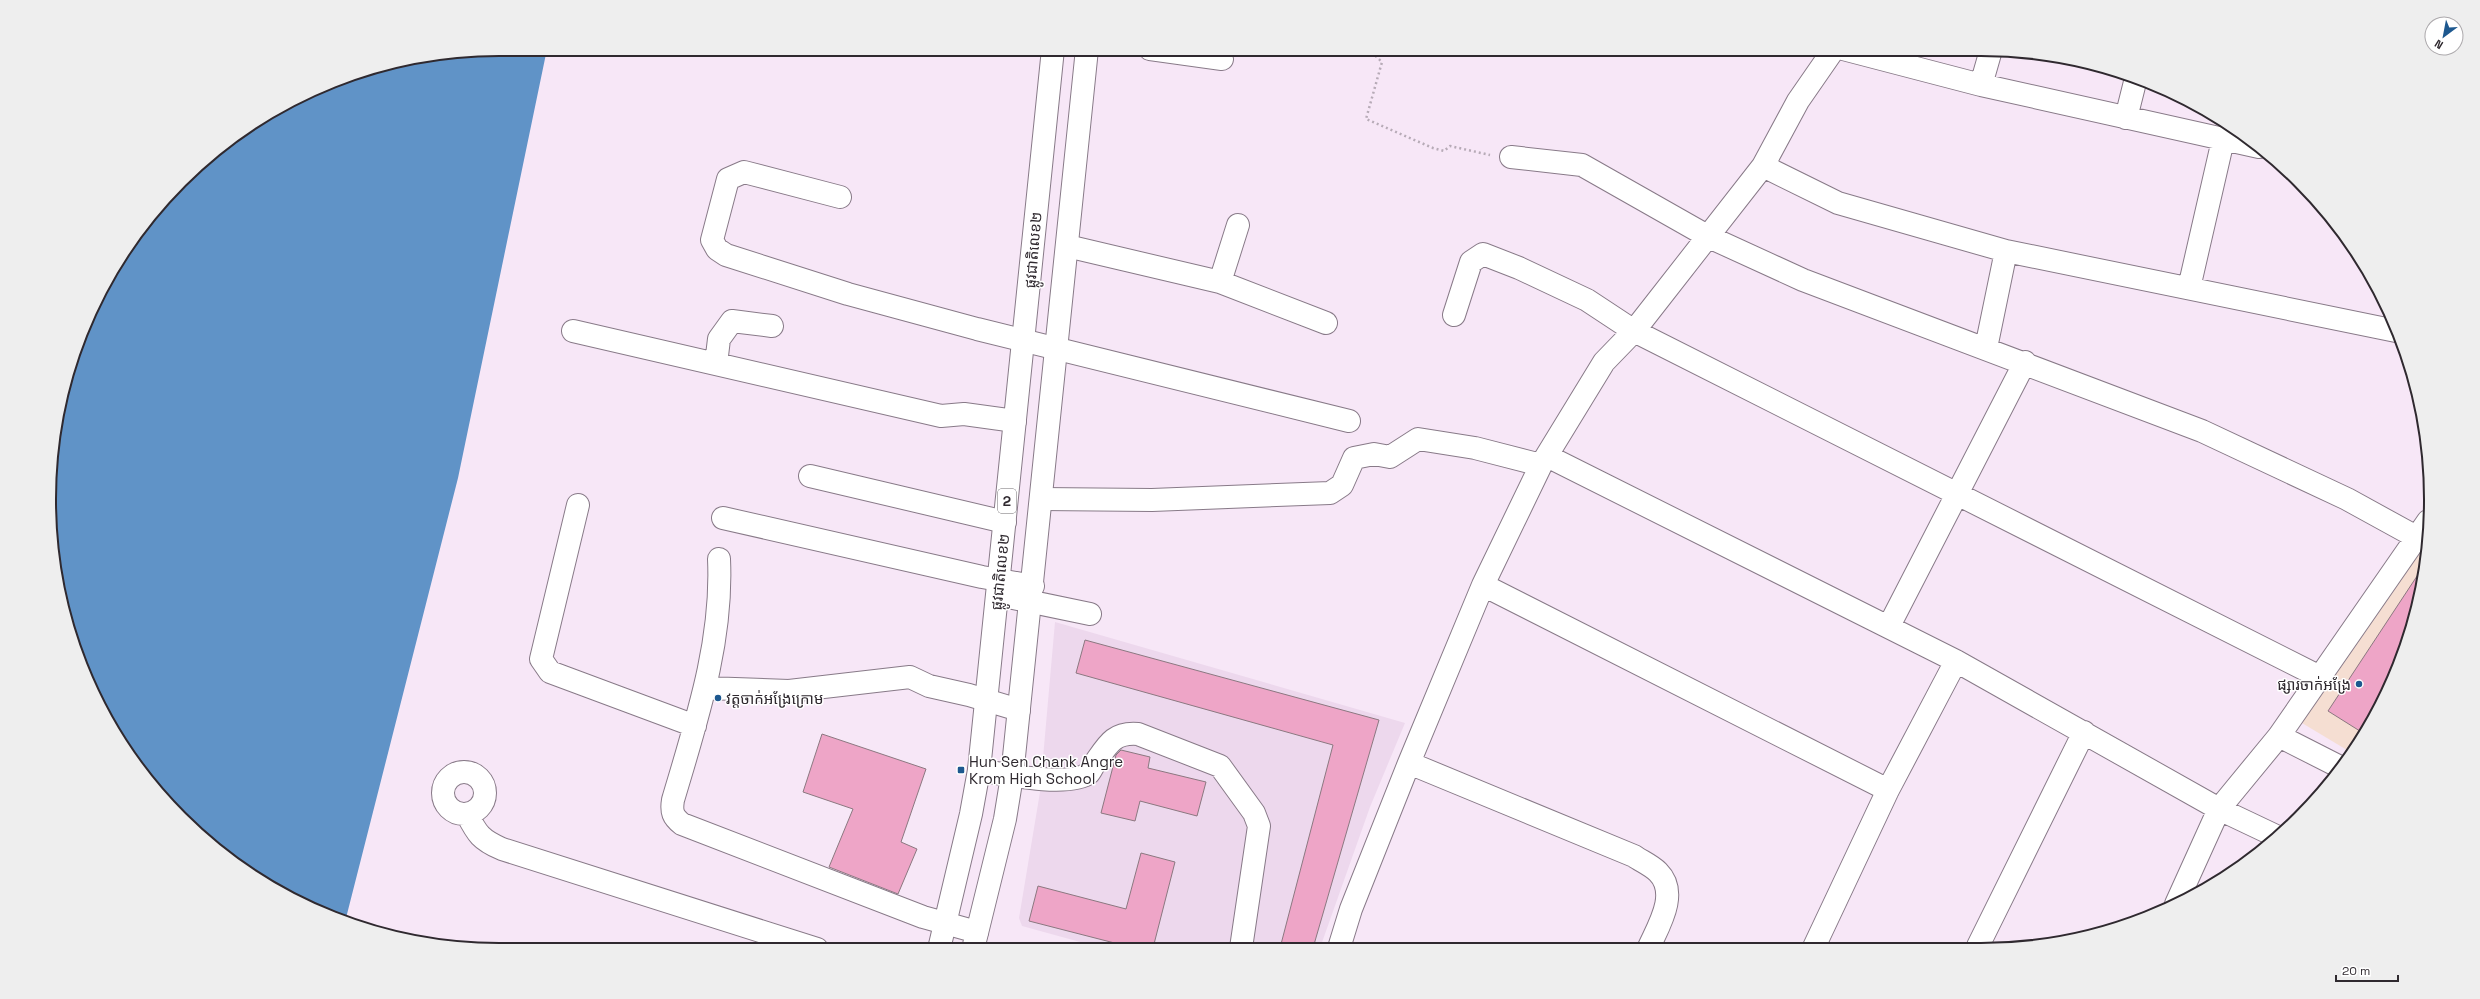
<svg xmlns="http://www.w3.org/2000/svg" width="2480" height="999" viewBox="0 0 2480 999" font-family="'Space Grotesk','Noto Sans Khmer',sans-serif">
<rect width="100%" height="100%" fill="#f7e7f7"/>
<path fill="#f5ded2" d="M 2428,541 L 2427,558 L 2407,644 L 2352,753 L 2302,723 Z"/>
<path fill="#edd8ed" d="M 1055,622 L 1405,723 L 1370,807 L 1320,948 L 1102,948 L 1022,926 L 1019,918 L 1040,792 Z"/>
<path fill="#6093c7" d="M 499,49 L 547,49 L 458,478 L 345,922 C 322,911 298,902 276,890 C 222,862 158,801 125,750 C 32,605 27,427 109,276 C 116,262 128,248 138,235 C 168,192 197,164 240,134 C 252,125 264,115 276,108 C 318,86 365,66 412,58 C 440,52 471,52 499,49 Z"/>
<path fill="#eea5c7" stroke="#8b7880" d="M 2423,567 L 2425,568 L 2407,644 L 2363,733 L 2328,711 Z
M 1085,640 L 1379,720 L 1313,948 L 1280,948 L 1333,745 L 1076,673 Z
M 822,734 L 926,769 L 901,842 L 917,849 L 898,894 L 829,867 L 853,809 L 803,792 Z
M 1121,750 L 1150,757 L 1148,768 L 1206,782 L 1197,816 L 1140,801 L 1135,821 L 1101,813 L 1116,755 Z
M 1141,853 L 1175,862 L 1153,948 L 1134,948 L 1029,921 L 1038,886 L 1126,909 Z"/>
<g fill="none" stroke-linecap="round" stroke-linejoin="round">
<defs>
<path id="minor" d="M 1150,49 L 1222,59
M 1843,49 L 1981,85 L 2259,147
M 1981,85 L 1991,50
M 2126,118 L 2136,78
M 1511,157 L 1582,165 L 1709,237 L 1803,280 L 2202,431 L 2347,499 L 2418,538
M 1763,166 L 1838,203 L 2006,251 L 2396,331
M 840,197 L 744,172 L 728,179 L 712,240 L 717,249 L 726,255 L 848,294 L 977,329 L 1349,421
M 1067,246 L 1220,282 L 1326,323
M 1220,282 L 1238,225
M 2189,288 L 2223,140
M 1454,315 L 1471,262 L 1483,254 L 1519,268 L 1587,300 L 1634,331 L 2320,677
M 573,331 L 941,416 L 964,414 L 1015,421
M 1986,348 L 2006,251
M 716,364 L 719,339 L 732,321 L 772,326
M 1547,456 L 1956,661 L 2219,809 L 2278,837
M 810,476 L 1005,522
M 1041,499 L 1152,500 L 1330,493 L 1342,485 L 1354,458 L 1374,454 L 1390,457 L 1418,439 L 1475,448 L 1541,465
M 578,505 L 541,659 L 550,672 L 695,726
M 723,518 L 982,577 L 1033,586
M 719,559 C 723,642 696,722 673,800 C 671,812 673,817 682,824 L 923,917 L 977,932
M 1483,585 L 1888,790
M 1013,598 L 1090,614
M 1889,626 L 2025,362
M 706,688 L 789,691 L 910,677 L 929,686 L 969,695 L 1019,710
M 2279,736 L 2340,767
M 1409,763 L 1634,856 C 1641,861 1651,865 1658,872 C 1679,893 1659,925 1649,947
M 979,770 C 1003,774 1069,788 1089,773 C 1091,771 1093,766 1095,763 C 1108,744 1114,732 1138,734 L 1220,766 L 1254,813 L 1259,826 L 1241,948
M443 793a21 21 0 1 1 42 0a21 21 0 1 1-42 0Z
M 467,814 C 477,834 481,840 502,849 L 817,949
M 2176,904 L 2219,809 L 2279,736 L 2428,521
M 1978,946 L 2084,732
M 1814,947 L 1888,790 L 1956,661
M 1339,948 L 1351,909 L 1409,763 L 1483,585 L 1541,465 L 1604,362 L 1634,331 L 1763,166 L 1798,101 L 1834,49"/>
<path id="major" d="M 939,949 L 971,814 L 979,770 L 1053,49
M 973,949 L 1005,819 L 1012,776 L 1087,49"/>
</defs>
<use href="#minor" stroke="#887a88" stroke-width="24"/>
<use href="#major" stroke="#887a88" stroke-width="24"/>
<path stroke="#b7abb7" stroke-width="2.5" stroke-dasharray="2 3" stroke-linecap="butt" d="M 1368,49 L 1382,62 L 1366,119 L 1433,148 L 1444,151 L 1450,146 L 1490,155"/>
<use href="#minor" stroke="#fff" stroke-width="22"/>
<use href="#major" stroke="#fff" stroke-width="22"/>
</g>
<g fill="#1d588f" stroke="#fff" stroke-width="1.5">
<circle cx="2359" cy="684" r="4"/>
<circle cx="718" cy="698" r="4"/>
<rect x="957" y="766" width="8" height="8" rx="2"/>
</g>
<g text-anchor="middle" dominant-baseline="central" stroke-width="3" stroke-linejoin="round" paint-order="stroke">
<rect fill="#fff" stroke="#6d696d" stroke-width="1" x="998" y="489" width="18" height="24" rx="3"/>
<g font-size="14" font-weight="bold" fill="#2f292f">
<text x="1007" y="501">2</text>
</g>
<g font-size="15" fill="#2f292f" stroke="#fff">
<text transform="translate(1033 250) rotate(-85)">ផ្លូវជាតិលេខ២</text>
<text transform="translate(1000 572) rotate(-84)">ផ្លូវជាតិលេខ២</text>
</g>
<g font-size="15" fill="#2f292f" stroke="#fff" text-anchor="start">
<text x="2351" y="684" text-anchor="end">ផ្សារចាក់អង្រែ</text>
<text x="726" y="698">វត្តចាក់អង្រែក្រោម</text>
<text x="969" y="761">Hun Sen Chank Angre<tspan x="969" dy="17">Krom High School</tspan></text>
</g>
</g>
<path d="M0 0H2480V999H0ZM499 56H1981A443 443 0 0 1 2424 499V500A443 443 0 0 1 1981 943H499A443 443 0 0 1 56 500V499A443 443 0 0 1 499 56Z" fill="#eee" fill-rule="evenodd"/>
<path fill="none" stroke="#2f292f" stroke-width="2" d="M499 56H1981A443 443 0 0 1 2424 499V500A443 443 0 0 1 1981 943H499A443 443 0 0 1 56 500V499A443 443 0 0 1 499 56Z"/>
<g transform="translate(2444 36) rotate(212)"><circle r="19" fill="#ffffff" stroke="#aca9ac"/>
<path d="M0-3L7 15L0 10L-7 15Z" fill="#1d588f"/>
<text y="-6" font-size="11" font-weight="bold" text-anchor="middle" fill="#2f292f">N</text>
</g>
<path d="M2336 975v6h62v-6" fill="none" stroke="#2f292f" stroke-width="2"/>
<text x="2342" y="975" font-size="12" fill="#2f292f" stroke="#ffffff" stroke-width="3" paint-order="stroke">20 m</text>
</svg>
